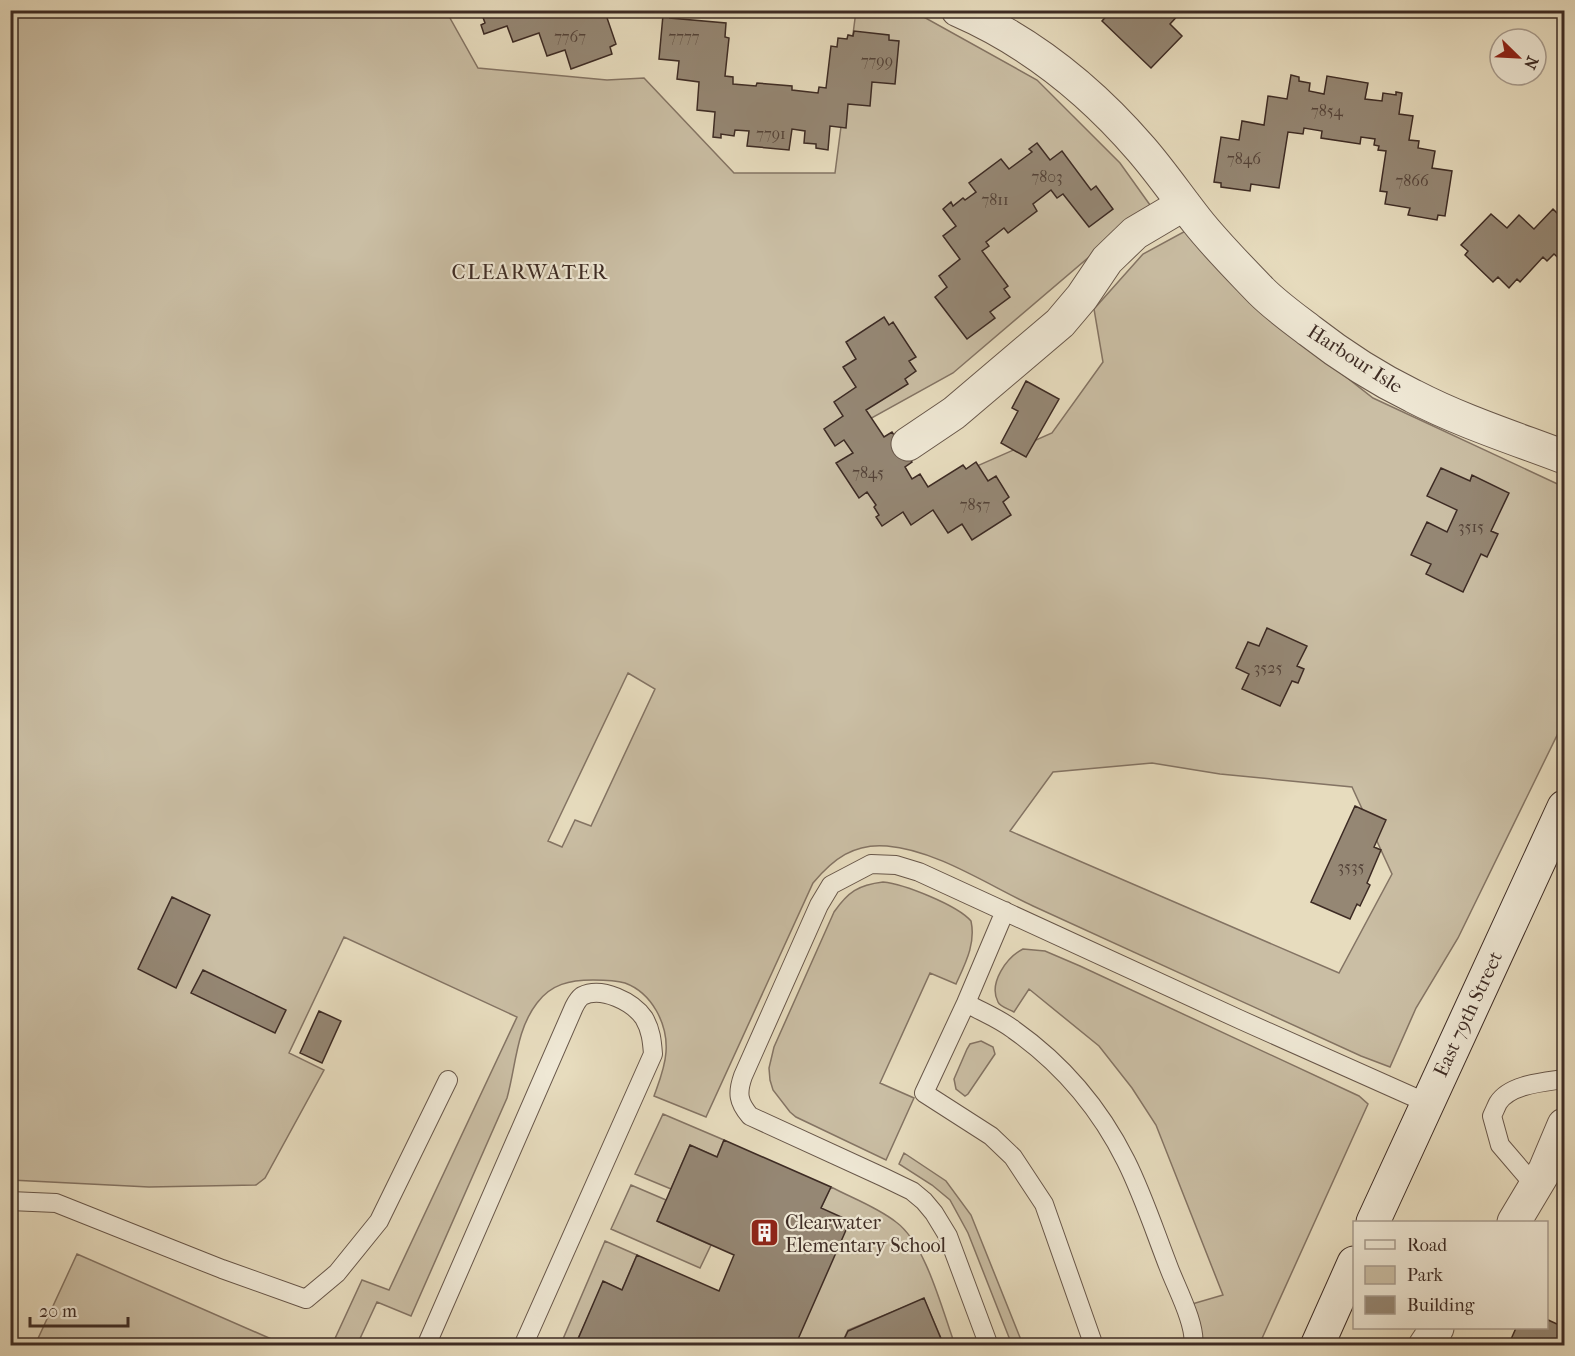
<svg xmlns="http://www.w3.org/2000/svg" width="1575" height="1356" viewBox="0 0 1575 1356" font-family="'IM FELL French Canon',serif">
<rect width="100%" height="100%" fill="#e7dcbe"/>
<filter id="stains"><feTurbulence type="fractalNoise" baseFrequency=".00333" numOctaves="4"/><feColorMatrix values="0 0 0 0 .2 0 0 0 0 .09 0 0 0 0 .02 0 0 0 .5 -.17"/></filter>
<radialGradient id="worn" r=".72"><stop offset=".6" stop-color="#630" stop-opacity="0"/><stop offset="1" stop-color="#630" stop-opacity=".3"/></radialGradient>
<path fill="#cabea4" stroke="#847464" stroke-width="1.5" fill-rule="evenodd" d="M 905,10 L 913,11 L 1037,80 L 1120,163 L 1150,205 L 953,373 L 857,426 L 893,503 L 1052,433 L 1103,362 L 1094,309 L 1143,254 L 1191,228 L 1252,303 L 1373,398 L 1564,487 L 1564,721 L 1458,938 L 1416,1008 L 1390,1067 L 1361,1056 C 1252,1006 1143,956 1033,906 C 988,885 936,850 887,846 C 854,843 833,859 813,883 L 706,1117 L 654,1096 C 659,1082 665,1068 666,1052 C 668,1024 652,993 625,983 C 615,980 603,980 593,980 C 570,980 551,984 537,1003 C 516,1030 516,1066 507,1098 L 411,1316 L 377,1302 L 357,1345 L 332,1345 L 362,1280 L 389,1290 L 517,1017 L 344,937 L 289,1053 L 324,1070 L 265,1178 L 256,1185 L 149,1187 L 11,1180 L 10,11 L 446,11 L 478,68 L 607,80 L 644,78 L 734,173 L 835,173 L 856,11 ZM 628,673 L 655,689 L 591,826 L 575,820 L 562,847 L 548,841 ZM 1152,763 L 1220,774 L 1352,787 L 1392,874 L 1339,973 L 1010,831 L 1053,772 Z
M 883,882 C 904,884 957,905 971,921 C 976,944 965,964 956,984 L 930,973 L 880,1083 L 914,1098 L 886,1160 L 796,1117 L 790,1112 L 773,1090 L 770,1080 L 769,1068 L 774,1047 L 834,912 C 848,892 858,885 883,882 Z
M 1023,949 L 1045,951 L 1080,966 L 1359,1096 L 1368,1104 L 1259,1345 L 1204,1345 L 1192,1304 L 1223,1295 L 1156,1125 L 1132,1088 L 1099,1046 L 1029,989 L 1014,1012 C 1009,1009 1000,1007 998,1002 C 988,983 1007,957 1023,949 Z
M 981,1041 L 993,1047 L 995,1054 L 968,1094 L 965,1096 L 956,1089 L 954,1079 L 967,1049 L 970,1044 Z
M 663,1114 L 724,1140 L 717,1157 L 690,1145 L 671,1189 L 635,1174 Z
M 904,1153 L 946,1181 L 971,1215 L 1023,1345 L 1012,1345 L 968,1233 L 950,1200 L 932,1185 L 899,1164 Z
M 631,1185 L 666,1200 L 657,1221 L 711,1245 L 700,1268 L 611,1229 Z
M 831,1187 C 852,1198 877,1207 896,1222 C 926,1244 942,1310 955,1345 L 944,1345 L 924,1299 L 848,1330 L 841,1345 L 795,1346 L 821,1208 Z
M 605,1241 L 637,1255 L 622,1290 L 604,1282 L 575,1345 L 560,1346 Z
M 77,1254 L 285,1345 L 35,1345 Z"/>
<path fill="#958774" stroke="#3d2b24" stroke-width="1.5" d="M 485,10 L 595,10 L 597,15 L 605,12 L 616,44 L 610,47 L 612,54 L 571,69 L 565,50 L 547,56 L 539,33 L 513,42 L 507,26 L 484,34 L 481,25 L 485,23 L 481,12 Z
M 1112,10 L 1183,10 L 1170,24 L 1182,36 L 1151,68 L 1102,21 Z
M 663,15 L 671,15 L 670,18 L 726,23 L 725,37 L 729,38 L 725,76 L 733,77 L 733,84 L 756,86 L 757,83 L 792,86 L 792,90 L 818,93 L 819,87 L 826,88 L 831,46 L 837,47 L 838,38 L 847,39 L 848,35 L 853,36 L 854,31 L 889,35 L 889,40 L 899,41 L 895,84 L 872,82 L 870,106 L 848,104 L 846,128 L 830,126 L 828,150 L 816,148 L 816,144 L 804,143 L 805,131 L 792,129 L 789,150 L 747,146 L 749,131 L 735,130 L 734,136 L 721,134 L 721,138 L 713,137 L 715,112 L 697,110 L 699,82 L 677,79 L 679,61 L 659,59 Z
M 1291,75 L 1299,77 L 1299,81 L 1310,83 L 1309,91 L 1324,94 L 1327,76 L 1368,83 L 1365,99 L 1382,101 L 1383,93 L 1396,95 L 1396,92 L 1402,93 L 1399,114 L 1413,116 L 1409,140 L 1419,141 L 1418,148 L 1435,151 L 1432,168 L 1452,171 L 1445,216 L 1438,215 L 1437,220 L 1408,215 L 1410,208 L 1385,204 L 1387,192 L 1380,191 L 1386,151 L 1378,150 L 1379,146 L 1374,145 L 1375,139 L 1361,137 L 1360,144 L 1321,138 L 1322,131 L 1304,128 L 1303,134 L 1288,132 L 1279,188 L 1251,184 L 1250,191 L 1221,187 L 1221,183 L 1214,182 L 1221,137 L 1239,140 L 1242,121 L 1264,125 L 1268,96 L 1287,99 Z
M 1037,143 L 1050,160 L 1062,151 L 1091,190 L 1096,186 L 1113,209 L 1089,227 L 1063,194 L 1057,198 L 1051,190 L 1033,204 L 1037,211 L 1008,233 L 1004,228 L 986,242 L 989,246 L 982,251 L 1008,286 L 1004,289 L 1010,297 L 990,312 L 995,318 L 967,339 L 935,297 L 947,287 L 939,276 L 960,259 L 943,236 L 956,226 L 943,209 L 951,202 L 953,206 L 963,198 L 965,200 L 976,192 L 969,183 L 1001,159 L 1009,169 L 1032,152 L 1029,149 Z
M 1553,209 L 1564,220 L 1563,262 L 1554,254 L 1547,261 L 1543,257 L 1520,282 L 1517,279 L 1509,288 L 1498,277 L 1493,282 L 1465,255 L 1468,251 L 1461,245 L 1491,214 L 1507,228 L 1519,215 L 1534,229 Z
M 884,317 L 889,325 L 893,322 L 916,357 L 909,361 L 916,371 L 905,379 L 908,384 L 866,410 L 884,437 L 892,432 L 912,462 L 905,467 L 912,479 L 920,474 L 928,487 L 963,465 L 966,469 L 976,462 L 988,481 L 996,476 L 1009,497 L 1003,502 L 1011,515 L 972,540 L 962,524 L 948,533 L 933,510 L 911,525 L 903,512 L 882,526 L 876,517 L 879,515 L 874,507 L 876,505 L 867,492 L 859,498 L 836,463 L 853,453 L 844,440 L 835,446 L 824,429 L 843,416 L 834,402 L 856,387 L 843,367 L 856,359 L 846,342 Z
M 1026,381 L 1059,399 L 1026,457 L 1001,443 L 1018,411 L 1012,408 Z
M 1441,468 L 1470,481 L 1472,475 L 1509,493 L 1491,531 L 1498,534 L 1487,557 L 1481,554 L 1463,592 L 1426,574 L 1431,564 L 1411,555 L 1427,522 L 1447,532 L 1457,510 L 1427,496 Z
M 1267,628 L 1307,646 L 1297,666 L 1304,669 L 1298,683 L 1292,681 L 1280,706 L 1242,689 L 1249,674 L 1236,668 L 1248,642 L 1259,646 Z
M 1355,806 L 1386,820 L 1374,847 L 1381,850 L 1367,883 L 1370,885 L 1360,906 L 1357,904 L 1350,919 L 1311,902 Z
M 172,897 L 210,915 L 176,988 L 138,969 Z
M 203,970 L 286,1010 L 275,1033 L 191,993 Z
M 319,1011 L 341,1021 L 322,1063 L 300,1053 Z
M 724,1140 L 831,1187 L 821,1208 L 850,1221 L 795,1346 L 575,1346 L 603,1281 L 622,1290 L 637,1255 L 719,1291 L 734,1255 L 657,1221 L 690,1145 L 717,1157 Z
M 1564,1293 L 1564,1311 L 1558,1308 Z
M 924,1298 L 944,1346 L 841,1346 L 848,1331 Z
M 1564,1312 L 1564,1346 L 1508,1346 L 1516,1328 L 1546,1328 L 1546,1319 L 1559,1325 Z"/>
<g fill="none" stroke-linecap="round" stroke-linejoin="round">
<defs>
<path id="lane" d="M 1005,911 L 966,1003 L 924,1093 L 991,1136 L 1013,1157 L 1044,1204 L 1094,1346
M 966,1003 C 982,1012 1000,1019 1014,1030 C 1062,1064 1100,1109 1126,1161 C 1143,1195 1155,1232 1169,1268 C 1176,1287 1197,1326 1193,1346
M 1535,1186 L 1500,1145 L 1492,1116 C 1494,1112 1496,1107 1498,1103 C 1510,1084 1545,1082 1564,1079
M 10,1201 L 56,1203 L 222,1269 L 306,1299 L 337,1273 L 379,1221 L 448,1080
M 426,1346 L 574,1007 C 576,1003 578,999 582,996 C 602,986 633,1002 644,1018 C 651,1030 652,1041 653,1054 L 523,1346
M 989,1346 L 948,1236 L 934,1213 L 924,1201 L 912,1191 L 883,1177 L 750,1116 C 738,1102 737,1093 743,1076 L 819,905 L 831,885 L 871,864 L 896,865 L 919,872 L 1241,1020 L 1427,1103"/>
<path id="street" d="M 958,10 C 1029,41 1091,91 1141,149 C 1161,172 1178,197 1197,221 C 1216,245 1239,268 1261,291 C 1276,306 1293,318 1310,331 C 1342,356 1376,378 1413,396 C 1461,421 1514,438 1564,457
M 908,444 L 954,413 L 1060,323 L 1082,297 L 1107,260 L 1135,233 L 1184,204
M 1514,1222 L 1545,1170 L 1564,1125
M 1425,1346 L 1437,1328"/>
<path id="secondary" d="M 1373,1222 L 1564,807
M 1317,1346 L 1354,1263"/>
</defs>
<use href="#lane" stroke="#68574a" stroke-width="20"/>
<use href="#street" stroke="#68574a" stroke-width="35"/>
<use href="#secondary" stroke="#3d2b24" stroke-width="35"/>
<use href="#lane" stroke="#efe8d5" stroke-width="18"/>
<use href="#street" stroke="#efe8d5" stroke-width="33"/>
<use href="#secondary" stroke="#efe8d5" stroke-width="33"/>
</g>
<defs>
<symbol id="building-square" viewBox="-11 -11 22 22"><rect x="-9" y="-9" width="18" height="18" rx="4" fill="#8f2418" stroke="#efe8d5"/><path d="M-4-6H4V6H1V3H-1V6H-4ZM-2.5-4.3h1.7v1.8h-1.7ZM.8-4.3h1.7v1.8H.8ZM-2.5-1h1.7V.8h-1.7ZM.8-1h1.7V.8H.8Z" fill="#fff"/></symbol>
</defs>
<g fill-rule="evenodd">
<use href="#building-square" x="748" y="1216" width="33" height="33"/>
</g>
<g text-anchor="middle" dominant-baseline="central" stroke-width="4.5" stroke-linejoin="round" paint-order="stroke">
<g font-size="16" fill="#534238">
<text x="570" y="36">7767</text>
<text x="684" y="36">7777</text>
<text x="877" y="60">7799</text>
<text x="1327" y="110">7854</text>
<text x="771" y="133">7791</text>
<text x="1244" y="158">7846</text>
<text x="1047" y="176">7803</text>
<text x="1412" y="180">7866</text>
<text x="995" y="199">7811</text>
<text x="868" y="472">7845</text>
<text x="975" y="504">7857</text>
<text x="1471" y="526">3515</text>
<text x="1268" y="667">3525</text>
<text x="1351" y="866">3535</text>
</g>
<g font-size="20" fill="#3d2b24" stroke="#efe8d5">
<text transform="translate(1355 359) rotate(33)">Harbour Isle</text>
<text transform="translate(1468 1014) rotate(-65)">East 79th Street</text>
</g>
<g font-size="20" fill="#3d2b24" stroke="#efe8d5" text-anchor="start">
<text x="785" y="1222">Clearwater<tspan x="785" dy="23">Elementary School</tspan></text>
</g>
<g font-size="21" letter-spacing="1.5" fill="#3d2b24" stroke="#efe8d5">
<text x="530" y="272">CLEARWATER</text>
</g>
</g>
<rect width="1575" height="1356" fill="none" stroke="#e7dcbe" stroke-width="36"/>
<rect x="12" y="12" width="1551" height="1332" fill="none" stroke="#3d2b24" stroke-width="3"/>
<rect x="18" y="18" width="1539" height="1320" fill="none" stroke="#3d2b24" stroke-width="1.5"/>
<rect x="1353" y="1221" width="195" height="108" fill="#efe8d5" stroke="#a89c8e" stroke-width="1.5"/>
<rect x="1365" y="1240" width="30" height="9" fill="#efe8d5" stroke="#a89c8e" stroke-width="1.5"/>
<text x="1407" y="1251" font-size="18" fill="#3d2b24">Road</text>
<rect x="1365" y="1266" width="30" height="18" fill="#cabea4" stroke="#a89c8e" stroke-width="1.5"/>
<text x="1407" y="1281" font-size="18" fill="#3d2b24">Park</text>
<rect x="1365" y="1296" width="30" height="18" fill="#958774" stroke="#a89c8e" stroke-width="1.5"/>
<text x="1407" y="1311" font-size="18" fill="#3d2b24">Building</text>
<g transform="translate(1518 57) rotate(114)"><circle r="28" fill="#efe8d5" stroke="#a89c8e" stroke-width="1.5"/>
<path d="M0-4.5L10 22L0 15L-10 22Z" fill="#8f2418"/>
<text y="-9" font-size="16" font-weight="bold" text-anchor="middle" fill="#3d2b24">N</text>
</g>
<path d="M30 1317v9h98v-9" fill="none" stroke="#3d2b24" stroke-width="3"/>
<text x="39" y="1317" font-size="18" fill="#3d2b24" stroke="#efe8d5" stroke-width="4.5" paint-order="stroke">20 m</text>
<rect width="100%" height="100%" filter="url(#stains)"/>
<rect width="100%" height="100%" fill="url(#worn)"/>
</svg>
